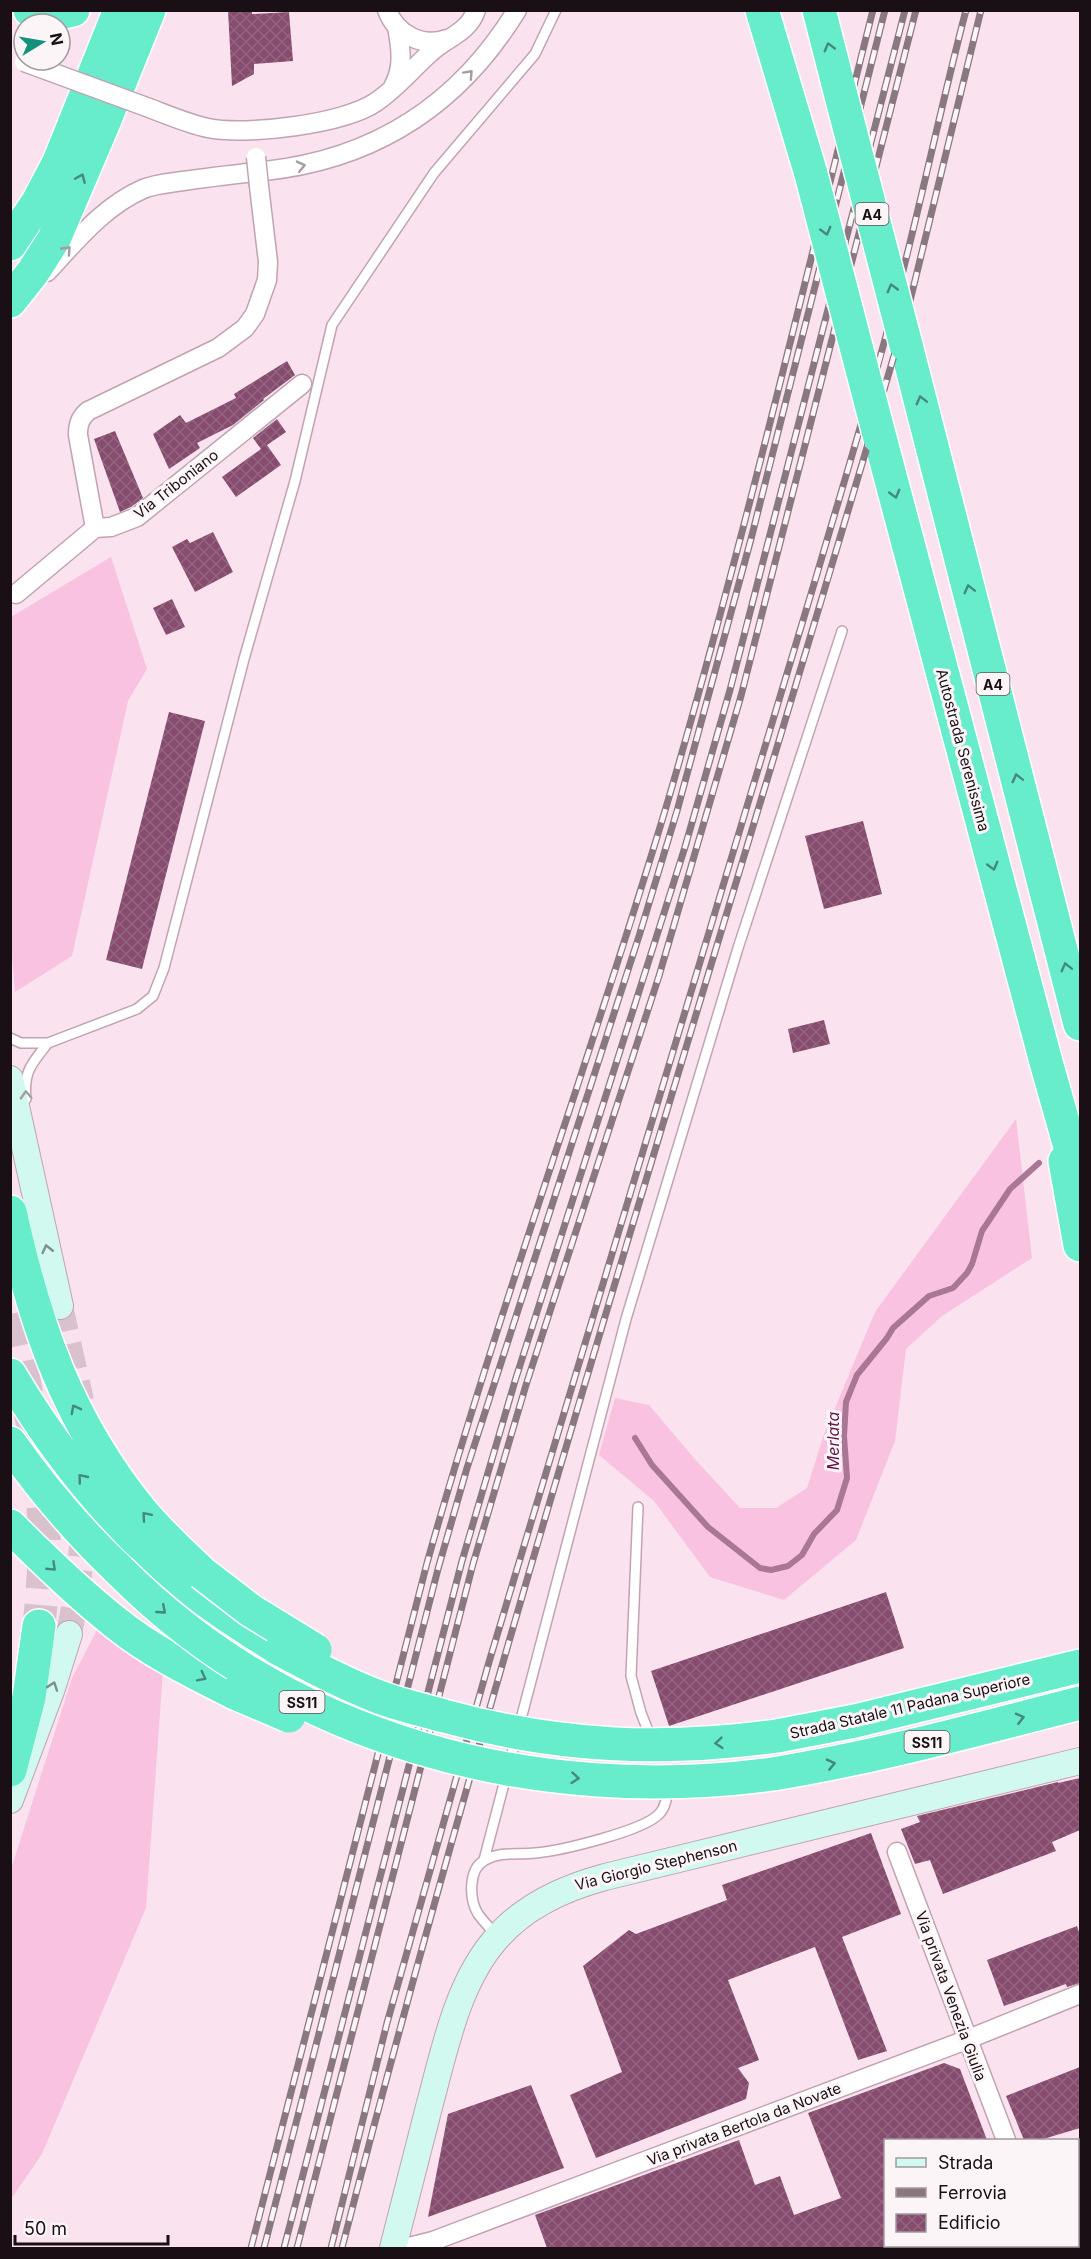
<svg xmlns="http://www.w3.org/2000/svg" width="1091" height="2259" viewBox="0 0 1091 2259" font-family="Inter,sans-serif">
<defs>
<pattern id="building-cross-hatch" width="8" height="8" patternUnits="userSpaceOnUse" patternTransform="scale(1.5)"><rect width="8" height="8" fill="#864b6e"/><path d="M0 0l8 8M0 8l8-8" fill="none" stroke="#936680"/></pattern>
</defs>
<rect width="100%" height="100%" fill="#fbe2ef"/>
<path fill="#f9c2e1" d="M 111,557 L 147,669 L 128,701 L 72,956 L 15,992 L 10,931 L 11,617 Z
M 1016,1119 L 1032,1258 L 942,1316 L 906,1349 L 895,1441 L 856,1540 L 784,1600 L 710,1577 L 654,1501 L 599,1455 L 615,1398 L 649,1405 L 693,1457 L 740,1508 L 776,1508 L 807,1488 L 823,1437 L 875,1312 Z
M 98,1628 L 163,1671 L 146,1908 L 42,2154 L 11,2199 L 11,1869 L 72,1678 Z"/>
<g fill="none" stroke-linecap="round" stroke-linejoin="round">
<path stroke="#a87793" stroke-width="6" d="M 635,1438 L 652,1465 L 708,1527 L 760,1568 L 771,1570 L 788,1566 L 802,1555 L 814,1534 L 837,1510 L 847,1478 L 844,1436 L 846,1402 L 857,1375 L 887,1338 L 893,1328 L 929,1296 L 953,1288 L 967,1273 L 972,1264 L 982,1231 L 1010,1189 L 1039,1163"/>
</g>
<path fill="url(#building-cross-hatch)" d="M 228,10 L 252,10 L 252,14 L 289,12 L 293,61 L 254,64 L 254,74 L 232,86 Z
M 287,361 L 295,375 L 263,399 L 264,400 L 233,425 L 197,443 L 200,448 L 169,469 L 153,434 L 180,415 L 186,423 L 236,398 L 234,394 Z
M 277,419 L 286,432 L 267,445 L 281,465 L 236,497 L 222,477 L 261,449 L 253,438 Z
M 115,431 L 143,498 L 131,507 L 120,512 L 94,439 Z
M 213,532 L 233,572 L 195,592 L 172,547 L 187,539 L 190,543 Z
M 172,599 L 185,627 L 166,635 L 153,608 Z
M 169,712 L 205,721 L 142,969 L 106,960 Z
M 863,821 L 882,894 L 824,909 L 805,836 Z
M 824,1020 L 830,1044 L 793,1053 L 788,1029 Z
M 886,1592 L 904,1648 L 669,1726 L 651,1671 Z
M 1080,1778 L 1080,1830 L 1052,1842 L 1056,1851 L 943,1894 L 930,1860 L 915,1864 L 901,1829 L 920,1822 L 917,1816 L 1058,1782 L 1058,1783 Z
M 871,1833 L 901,1914 L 842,1937 L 887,2051 L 858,2060 L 815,1947 L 728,1980 L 759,2060 L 738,2068 L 749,2083 L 746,2099 L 596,2158 L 570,2095 L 622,2072 L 583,1966 L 629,1930 L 636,1934 L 727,1900 L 722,1885 Z
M 1077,1926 L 1080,1935 L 1080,1983 L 1067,1987 L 1066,1984 L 1004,2006 L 987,1960 Z
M 944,2063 L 960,2069 L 987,2140 L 885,2140 L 885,2248 L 547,2248 L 535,2215 L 739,2140 L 755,2185 L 780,2176 L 794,2215 L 841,2198 L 808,2113 Z
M 1080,2067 L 1080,2128 L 1040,2140 L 1024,2140 L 1006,2096 Z
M 531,2085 L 564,2168 L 428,2217 L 448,2114 Z"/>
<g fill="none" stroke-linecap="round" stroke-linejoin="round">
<path stroke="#d9c2ce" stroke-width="26" stroke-dasharray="26 13" stroke-linecap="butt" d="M 60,1306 L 81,1401
M 69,1634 C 80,1580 85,1528 87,1473"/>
<path stroke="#d9c2ce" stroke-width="33" stroke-dasharray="33 16" stroke-linecap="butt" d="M 10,1314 C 24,1378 38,1443 43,1508 C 46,1547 43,1587 39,1626"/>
<defs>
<path id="lane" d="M 10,1038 L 21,1043 L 48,1043 L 137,1009 L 153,996 L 164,968 L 244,659 L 295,481 L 332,325 L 434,173 L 535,54 L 556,10
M 26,1099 C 23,1072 32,1063 48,1043
M 638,1507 L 631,1676 L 641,1713 L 651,1738
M 484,1860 L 626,1319 L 738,948 L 842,631
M 496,1935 C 490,1928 483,1921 478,1914 C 469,1899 468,1869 485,1860 C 501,1851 518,1855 535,1853 C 559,1851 645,1831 660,1813 C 666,1806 667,1796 668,1787"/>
<path id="street" d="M 387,10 C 396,34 422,48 447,39
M 393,87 C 404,68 401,48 397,27
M 152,109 C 170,116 189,124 208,128 C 246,136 344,124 376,102 C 397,88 412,69 430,53 C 445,38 469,33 476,10
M 47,272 C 76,241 104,206 143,189 C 155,184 170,183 183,181 C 210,177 238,174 265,171 C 375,159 459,105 517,10
M 95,528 L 78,435 C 78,424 80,418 88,411 L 218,348 L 245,328 L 255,314 L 267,280 L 268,262 L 259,186
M 16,594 L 95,528 L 111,527 L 137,517 L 302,384
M 897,1852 L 1006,2140
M 1047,2246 L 1048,2248
M 405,2248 L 433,2241 L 966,2040 L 1080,1994
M 1011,2248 L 1019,2246"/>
<path id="secondary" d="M 10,1079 L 60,1306
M 10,1800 L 51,1691 L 69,1634
M 393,2248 C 405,2201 417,2154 429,2107 C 444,2052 457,1983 496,1939 C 524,1906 564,1888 605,1877 L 1080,1761"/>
<path id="highway" d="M 30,10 L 51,15 L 73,10
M 762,10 L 811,174
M 819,10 L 838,84
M 10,244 L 38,202 L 59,162 L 120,10
M 10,301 L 33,272 L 54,239 L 104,122 L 149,10
M 906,345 L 1080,1024
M 880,438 L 1046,1062 L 1080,1182
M 1065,1161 L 1080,1245
M 10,1212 C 35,1325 67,1420 141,1511 C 159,1533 181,1553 202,1573
M 10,1375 C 58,1456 120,1532 194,1591 C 221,1613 251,1631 281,1650
M 10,1443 C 42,1489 78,1531 119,1570
M 10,1526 C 44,1560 78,1593 116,1623 C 152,1652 195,1673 235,1693
M 777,1736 L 855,1721 L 1080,1666
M 10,1770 L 29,1697 L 39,1626
M 773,1774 C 877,1757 979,1729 1080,1703"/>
</defs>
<use href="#lane" stroke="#c1a3b3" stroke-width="12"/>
<use href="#street" stroke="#c1a3b3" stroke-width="21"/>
<use href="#secondary" stroke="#c1a3b3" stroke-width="28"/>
<use href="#highway" stroke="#fff" stroke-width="36"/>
<use href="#lane" stroke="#fff" stroke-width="9"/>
<use href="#street" stroke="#fff" stroke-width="18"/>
<use href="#secondary" stroke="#d1f9f0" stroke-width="26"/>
<use href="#highway" stroke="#67eccc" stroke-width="33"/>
<defs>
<path id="rail" d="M 251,2248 L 427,1563 C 499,1307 591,1058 667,804 C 744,542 806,275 873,10
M 264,2248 L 438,1569 L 467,1468 L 640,933 L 677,811 L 751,539 L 885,10
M 284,2248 L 462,1561 L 515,1381 L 685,847 L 730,690 L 905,10
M 297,2248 L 473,1564 L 526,1385 L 659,976 L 741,696 L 916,10
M 331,2248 L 387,2023 L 489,1662 L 817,574 C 844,482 872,391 896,298 C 921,203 941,106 966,10
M 342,2248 C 502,1627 699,1016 881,400 L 910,301 L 981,10"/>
</defs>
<use href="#rail" stroke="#8a7881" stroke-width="7"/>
<use href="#rail" stroke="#fbf5f8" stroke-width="4.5" stroke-dasharray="14" stroke-linecap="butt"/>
<defs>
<path id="street-bridge" d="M 24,62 L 152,109
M 256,157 L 259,186"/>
<path id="highway-bridge" d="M 838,84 L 906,345
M 811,174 L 880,438
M 119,1570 C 290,1742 536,1806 773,1774
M 202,1573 L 250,1610 L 315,1650
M 281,1650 C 313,1667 345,1684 379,1697 C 400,1705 423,1710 444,1716 C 557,1747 662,1752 777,1736
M 235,1693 L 289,1716"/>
</defs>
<use href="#street-bridge" stroke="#c1a3b3" stroke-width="21" stroke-linecap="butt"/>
<use href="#highway-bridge" stroke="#fff" stroke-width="36" stroke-linecap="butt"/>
<use href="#street-bridge" stroke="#fff" stroke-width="18"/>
<use href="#highway-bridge" stroke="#67eccc" stroke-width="33"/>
</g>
<defs><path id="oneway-chevron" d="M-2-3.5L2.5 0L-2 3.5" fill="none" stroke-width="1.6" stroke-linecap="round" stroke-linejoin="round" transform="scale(1.5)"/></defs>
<g stroke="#448979">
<use href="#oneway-chevron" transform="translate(829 47) rotate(-105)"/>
<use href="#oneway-chevron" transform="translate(81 178) rotate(-67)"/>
<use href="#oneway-chevron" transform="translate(826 231) rotate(75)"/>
<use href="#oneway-chevron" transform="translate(892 288) rotate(-105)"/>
<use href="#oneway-chevron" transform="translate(921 400) rotate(-104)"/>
<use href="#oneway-chevron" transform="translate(895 494) rotate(75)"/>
<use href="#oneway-chevron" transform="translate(969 589) rotate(-104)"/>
<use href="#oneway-chevron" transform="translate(1017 778) rotate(-104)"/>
<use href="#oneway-chevron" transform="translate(993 866) rotate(75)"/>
<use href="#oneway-chevron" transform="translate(1066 967) rotate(-104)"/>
<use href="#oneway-chevron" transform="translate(75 1409) rotate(-118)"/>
<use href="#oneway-chevron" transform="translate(82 1478) rotate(-129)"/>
<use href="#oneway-chevron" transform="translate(146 1516) rotate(-131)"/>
<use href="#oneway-chevron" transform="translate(52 1567) rotate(44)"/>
<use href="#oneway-chevron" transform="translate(162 1610) rotate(41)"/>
<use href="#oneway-chevron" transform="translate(202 1677) rotate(27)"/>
<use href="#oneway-chevron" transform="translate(1020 1718) rotate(-14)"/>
<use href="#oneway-chevron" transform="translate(719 1743) rotate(175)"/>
<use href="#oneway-chevron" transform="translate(831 1764) rotate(-13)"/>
<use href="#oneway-chevron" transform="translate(575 1778) rotate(5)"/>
</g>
<g stroke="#a39fa1">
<use href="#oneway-chevron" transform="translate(469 74) rotate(-47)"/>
<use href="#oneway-chevron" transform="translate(301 166) rotate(-13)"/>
<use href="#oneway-chevron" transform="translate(67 250) rotate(-48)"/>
<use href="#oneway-chevron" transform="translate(26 1095) rotate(-93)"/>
</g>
<g stroke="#7e908d">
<use href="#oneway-chevron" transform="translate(47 1249) rotate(-103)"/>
<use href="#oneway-chevron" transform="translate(53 1686) rotate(-71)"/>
</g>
<g text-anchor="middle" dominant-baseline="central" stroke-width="6" stroke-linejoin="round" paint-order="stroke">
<g fill="#fbf5f8" stroke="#5d5458" stroke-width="1.5">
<rect x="855.5" y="203" width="33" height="22" rx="4.5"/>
<rect x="976.5" y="673" width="33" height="22" rx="4.5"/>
<rect x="279.5" y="1691" width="45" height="22" rx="4.5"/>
<rect x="904.5" y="1731" width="45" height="22" rx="4.5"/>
</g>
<g font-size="14" font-weight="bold" fill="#190f14">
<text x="872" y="214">A4</text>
<text x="993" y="684">A4</text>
<text x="302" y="1702">SS11</text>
<text x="927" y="1742">SS11</text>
</g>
<g font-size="15" fill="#190f14" stroke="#fbf5f8">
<text transform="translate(176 484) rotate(-38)">Via Triboniano</text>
<text transform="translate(963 750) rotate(75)">Autostrada Serenissima</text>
<text transform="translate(910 1706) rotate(-13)">Strada Statale 11 Padana Superiore</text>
<text transform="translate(656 1865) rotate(-14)">Via Giorgio Stephenson</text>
<text transform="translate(951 1996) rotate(70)">Via privata Venezia Giulia</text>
<text transform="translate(744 2124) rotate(-21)">Via privata Bertola da Novate</text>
</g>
<g font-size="16" font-style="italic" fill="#5e1245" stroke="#fbf5f8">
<text transform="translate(833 1441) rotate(-90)">Merlata</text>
</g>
</g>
<rect width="1091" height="2259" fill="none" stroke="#190f14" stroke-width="24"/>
<rect x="884" y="2139" width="195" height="108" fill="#fbf5f8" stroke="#a1999d" stroke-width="1.5"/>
<rect x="896" y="2158" width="30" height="9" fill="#d1f9f0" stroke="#a1999d" stroke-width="1.5"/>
<text x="938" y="2169" font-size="18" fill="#190f14">Strada</text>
<rect x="896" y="2188" width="30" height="9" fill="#8a7881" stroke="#a1999d" stroke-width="1.5"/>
<text x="938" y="2199" font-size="18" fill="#190f14">Ferrovia</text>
<rect x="896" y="2214" width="30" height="18" fill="url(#building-cross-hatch)" stroke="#a1999d" stroke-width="1.5"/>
<text x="938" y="2229" font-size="18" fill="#190f14">Edificio</text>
<g transform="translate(42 42) rotate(79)"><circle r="28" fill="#fbf5f8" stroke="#a1999d" stroke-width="1.5"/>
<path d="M0-4.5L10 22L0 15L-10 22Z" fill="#11927a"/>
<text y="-9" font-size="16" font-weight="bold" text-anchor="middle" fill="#190f14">N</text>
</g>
<path d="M15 2235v9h153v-9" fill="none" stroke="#190f14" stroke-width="3"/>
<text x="24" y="2235" font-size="18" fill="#190f14" stroke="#fbf5f8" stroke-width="4.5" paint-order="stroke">50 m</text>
</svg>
